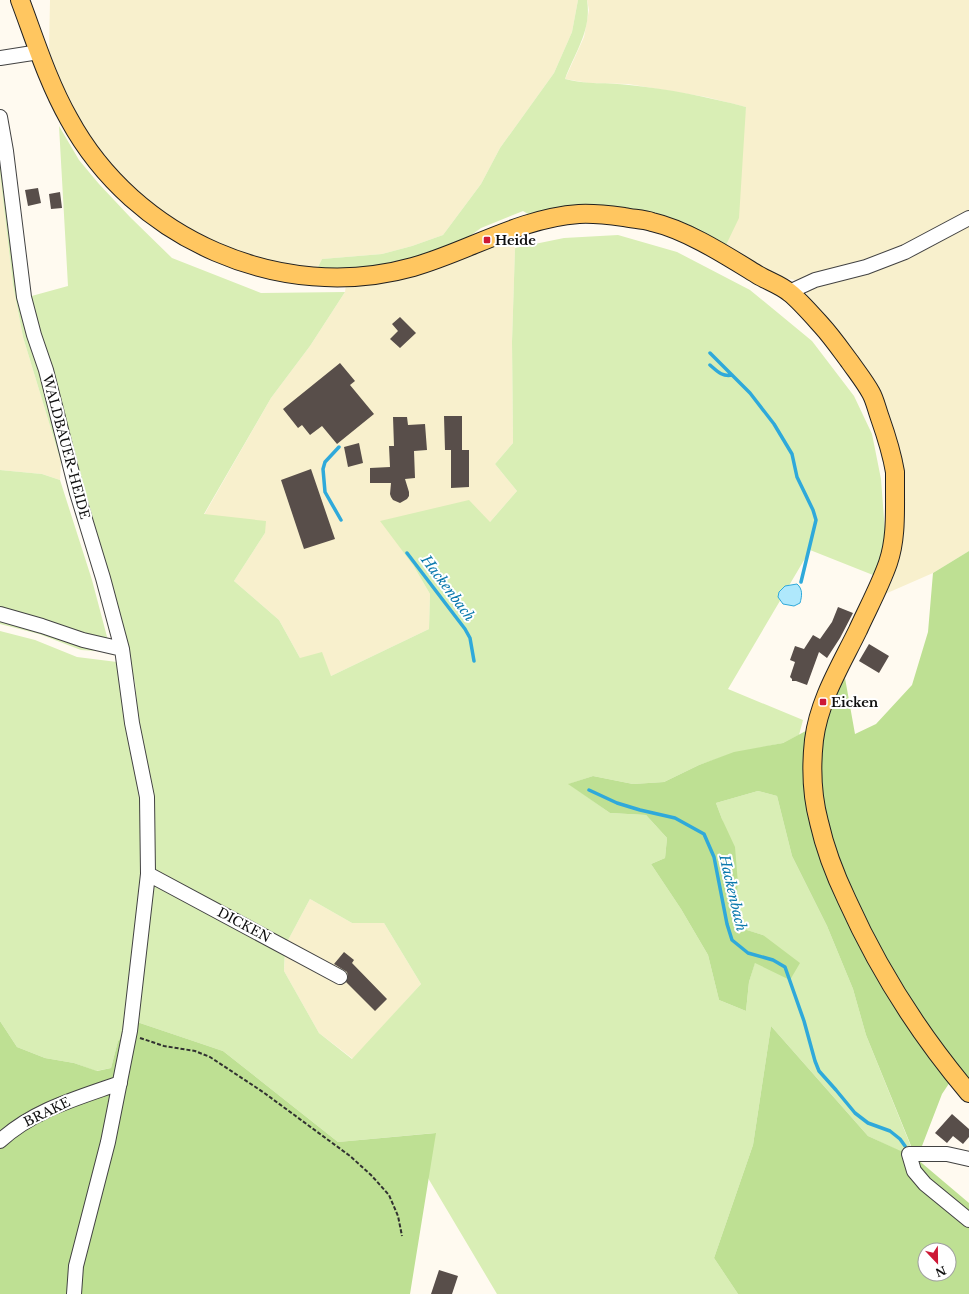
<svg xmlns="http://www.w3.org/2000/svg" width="969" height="1294" viewBox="0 0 969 1294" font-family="'Libre Baskerville',serif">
<rect width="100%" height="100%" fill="#fffaf0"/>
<path fill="#f8f0cd" d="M 50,0 L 578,0 L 572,32 L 554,73 L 500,148 L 481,184 L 443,235 L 412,246 L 382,254 L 322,259 L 317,269 L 294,269 L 234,253 L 183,228 L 119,178 L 77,118 L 62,85 L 49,50 Z
M 587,0 L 969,0 L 969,551 L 933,573 L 885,594 L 893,579 L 896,558 L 886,435 L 807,297 L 807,290 L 863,268 L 795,280 L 784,278 L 765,279 L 721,252 L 746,107 L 706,97 L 628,84 L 588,83 L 565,79 L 584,37 L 589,10 Z
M 0,174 L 13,285 L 23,337 L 61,462 L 60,480 L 42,474 L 0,470 Z
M 507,232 L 515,248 L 512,342 L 513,443 L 495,464 L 517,491 L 490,522 L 413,565 L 430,594 L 429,629 L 331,676 L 300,658 L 279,620 L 234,581 L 265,533 L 204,515 L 271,398 L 310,346 L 345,292 L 347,277 Z
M 310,899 L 352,923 L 384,923 L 421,984 L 353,1059 L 319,1033 L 284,971 L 286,944 Z"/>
<path fill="#d9eeb5" d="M 578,0 L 587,0 C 592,30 575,52 565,79 C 586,85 608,82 629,85 C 669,89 708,97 746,107 L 739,218 L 726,245 C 712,238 697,230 682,224 C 657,213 619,205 592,205 C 571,205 549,210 528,214 L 523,211 L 481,228 L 463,241 L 421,257 L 355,269 L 317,269 L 322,259 L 382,254 L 412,246 L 443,235 L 481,184 L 500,148 L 554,73 L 572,32 Z
M 59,126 L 79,160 L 99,184 L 130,217 L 172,258 L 261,293 L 345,292 L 310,346 L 271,398 L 204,514 L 266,521 L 265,533 L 234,581 L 279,620 L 300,658 L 322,652 L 331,676 L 429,629 L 430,594 L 413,565 L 380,521 L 469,500 L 490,522 L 517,491 L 495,464 L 513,443 L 512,342 L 515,248 L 564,238 L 618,235 L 677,252 L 750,290 L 812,341 L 854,396 L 872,434 L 881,479 L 885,532 L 878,577 L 810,550 L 728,689 L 803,720 L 799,735 L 783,743 L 734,753 L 699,765 L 664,782 L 633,784 L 593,776 L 569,784 L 610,813 L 646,815 L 667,838 L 665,858 L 651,864 L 681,909 L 708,955 L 719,1000 L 746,1011 L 749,982 L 755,962 L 790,979 L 763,935 L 733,926 L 738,884 L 722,819 L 716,803 L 758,791 L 777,796 L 792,856 L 827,926 L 853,989 L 866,1035 L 916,1159 L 868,1136 L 771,1026 L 753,1145 L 714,1258 L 738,1294 L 497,1294 L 428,1178 L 435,1133 L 338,1142 L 223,1051 L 134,1021 L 152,882 L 285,951 L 284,971 L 319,1033 L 352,1059 L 421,984 L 384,923 L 352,923 L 310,899 L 286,944 L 157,875 L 153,868 L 135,683 L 109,574 L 28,297 L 68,286 Z
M 0,139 L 9,198 L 65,463 L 61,462 L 23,337 L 13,285 L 0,174 Z
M 0,470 L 42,474 L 60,480 L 92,580 L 111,652 L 81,650 L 39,634 L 0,624 Z
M 0,631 L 35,640 L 77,657 L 117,662 L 142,795 L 144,873 L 125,1034 L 118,1041 L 111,1068 L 96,1071 L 74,1063 L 45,1058 L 17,1047 L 0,1021 Z"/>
<path fill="#bee093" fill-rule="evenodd" d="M 969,551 L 969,1081 L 950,1082 L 942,1094 L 917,1159 L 969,1203 L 969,1294 L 738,1294 L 714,1258 L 753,1145 L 771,1026 L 868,1136 L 916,1158 L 866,1035 L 853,989 L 827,926 L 792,856 L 777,796 L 758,791 L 716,803 L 722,819 L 735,847 L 738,884 L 734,926 L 763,935 L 800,963 L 790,980 L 755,963 L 749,982 L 746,1011 L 719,1000 L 708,955 L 681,909 L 651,864 L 665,858 L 667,838 L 646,815 L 610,813 L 568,784 L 593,776 L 633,784 L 664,782 L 699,765 L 734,752 L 783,743 L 821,723 L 845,678 L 855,734 L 876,724 L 912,685 L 928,632 L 933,573 ZM 925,1250 L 949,1250 L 949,1274 L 925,1274 Z
M 0,1021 L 17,1047 L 45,1058 L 74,1063 L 97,1071 L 111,1068 L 118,1041 L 137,1022 L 223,1051 L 338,1142 L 436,1133 L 410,1294 L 0,1294 Z"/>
<path fill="#afe8fc" stroke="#2fa9da" d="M 797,584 C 803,589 802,596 800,603 L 794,606 L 783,604 L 778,597 L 779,592 L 785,586 Z"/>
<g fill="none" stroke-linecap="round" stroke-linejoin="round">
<path stroke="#2fa9da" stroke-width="3.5" d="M 710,353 L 750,393 L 774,424 L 792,454 L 797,477 L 813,510 L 816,520 L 801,582
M 710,365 C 717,371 722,377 732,375
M 339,447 L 325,462 L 323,469 L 325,492 L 341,520
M 407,553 L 465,629 L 470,638 L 474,661
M 589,790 L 617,803 L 640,810 L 675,818 L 704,834 L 714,857 L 727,924 L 732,940 L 748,953 L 773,960 L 785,967 L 804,1021 L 815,1061 L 819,1071 L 836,1090 L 855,1113 L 868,1123 L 890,1131 L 900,1139 L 905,1146"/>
</g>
<path fill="#584e4a" d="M 38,188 L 41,203 L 28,206 L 25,190 Z
M 60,192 L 62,208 L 51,209 L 49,194 Z
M 400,317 L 416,333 L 400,348 L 390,339 L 398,331 L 392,324 Z
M 340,363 L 355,381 L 350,385 L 374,414 L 337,444 L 322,426 L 310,435 L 302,425 L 298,428 L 283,409 Z
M 444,416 L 462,416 L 462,450 L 469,450 L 469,487 L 451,488 L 451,450 L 445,450 Z
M 393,417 L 407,417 L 408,425 L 425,424 L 427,450 L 414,451 L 415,478 L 405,479 L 409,492 L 409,496 L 407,499 L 400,503 L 393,500 L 391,497 L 390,494 L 391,483 L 370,483 L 370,468 L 390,467 L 389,446 L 394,446 Z
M 359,443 L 363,463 L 348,467 L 344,447 Z
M 311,469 L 335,539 L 304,549 L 281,480 Z
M 838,607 L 853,613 L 840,638 L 827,658 L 819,652 L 807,685 L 796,681 L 792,681 L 792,679 L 790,677 L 795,662 L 790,660 L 795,646 L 804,649 L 813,635 L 820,639 L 832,622 Z
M 869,644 L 889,656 L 879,673 L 859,661 Z
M 344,952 L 354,960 L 352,963 L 387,999 L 375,1011 L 346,982 L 348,977 L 347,972 L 334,964 Z
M 952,1114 L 969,1129 L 969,1137 L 963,1144 L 953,1136 L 947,1143 L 935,1133 Z
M 439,1270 L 458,1276 L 452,1294 L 431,1294 Z"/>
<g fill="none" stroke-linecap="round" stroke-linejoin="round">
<defs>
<path id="minor" d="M 0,58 L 39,52
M 0,117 L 6,151 L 24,297 L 34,335 L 46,370 L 77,493 L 103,578 L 122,649 L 132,723 L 147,797 L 148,874 L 130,1031 L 108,1142 L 76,1266 L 74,1294
M 789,292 L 815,280 L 866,267 L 905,252 L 969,218
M 0,614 L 42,626 L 83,640 L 122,649
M 148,874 L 340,977
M 0,1141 C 33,1110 78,1098 120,1083
M 969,1159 L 947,1154 L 909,1154 L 914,1171 L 925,1184 L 969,1220"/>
<path id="major" d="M 20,0 C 35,40 48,82 69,119 C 134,239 281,304 413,267 C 469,251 520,218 579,214 C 594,213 609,215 624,217 C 633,219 643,219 652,222 C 687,230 727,256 758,275 C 768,281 781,285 790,293 C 800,301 813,316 822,326 C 832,337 841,350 850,362 C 857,372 865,382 871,393 C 875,400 877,410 880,418 C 886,435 892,454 895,472 C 895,473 895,488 895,490 C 895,514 896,540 888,563 C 880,586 868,608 858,630 C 841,665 819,700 814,740 C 811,767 812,796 819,822 C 825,849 835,875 847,900 C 878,969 920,1035 969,1093"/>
</defs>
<use href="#minor" stroke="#424242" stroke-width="16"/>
<use href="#major" stroke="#202020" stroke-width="20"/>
<path stroke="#313131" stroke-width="2" stroke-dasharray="4 2" stroke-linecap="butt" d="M 140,1038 L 164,1046 L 195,1051 L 210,1057 L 263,1092 L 350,1156 L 371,1175 L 389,1195 L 398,1216 L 402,1236"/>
<use href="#minor" stroke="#fff" stroke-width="14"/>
<use href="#major" stroke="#ffc660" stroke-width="18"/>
</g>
<g fill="#cd1835" stroke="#fff" stroke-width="1.5">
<rect x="483" y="236" width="8" height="8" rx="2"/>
<rect x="819" y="698" width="8" height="8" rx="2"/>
</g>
<g text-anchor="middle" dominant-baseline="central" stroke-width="4" stroke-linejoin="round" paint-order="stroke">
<g font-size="13" font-weight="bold" fill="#0f0f0f" stroke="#fff" text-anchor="start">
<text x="495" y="240">Heide</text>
<text x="831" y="702">Eicken</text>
</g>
<g font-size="13" fill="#0f0f0f" stroke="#fff">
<text transform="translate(66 447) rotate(75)">WALDBAUER-HEIDE</text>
<text transform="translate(244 925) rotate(28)">DICKEN</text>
<text transform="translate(47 1112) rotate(-26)">BRAKE</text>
</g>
<g font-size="14" font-style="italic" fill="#0b79ad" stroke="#fff">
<text transform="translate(448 588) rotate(53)">Hackenbach</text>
<text transform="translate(733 893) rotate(77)">Hackenbach</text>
</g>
</g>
<g transform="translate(937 1262) rotate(158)"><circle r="19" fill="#ffffff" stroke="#9f9f9f"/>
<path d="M0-3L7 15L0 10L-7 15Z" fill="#cd1835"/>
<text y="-6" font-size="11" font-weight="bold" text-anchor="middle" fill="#0f0f0f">N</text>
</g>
</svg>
